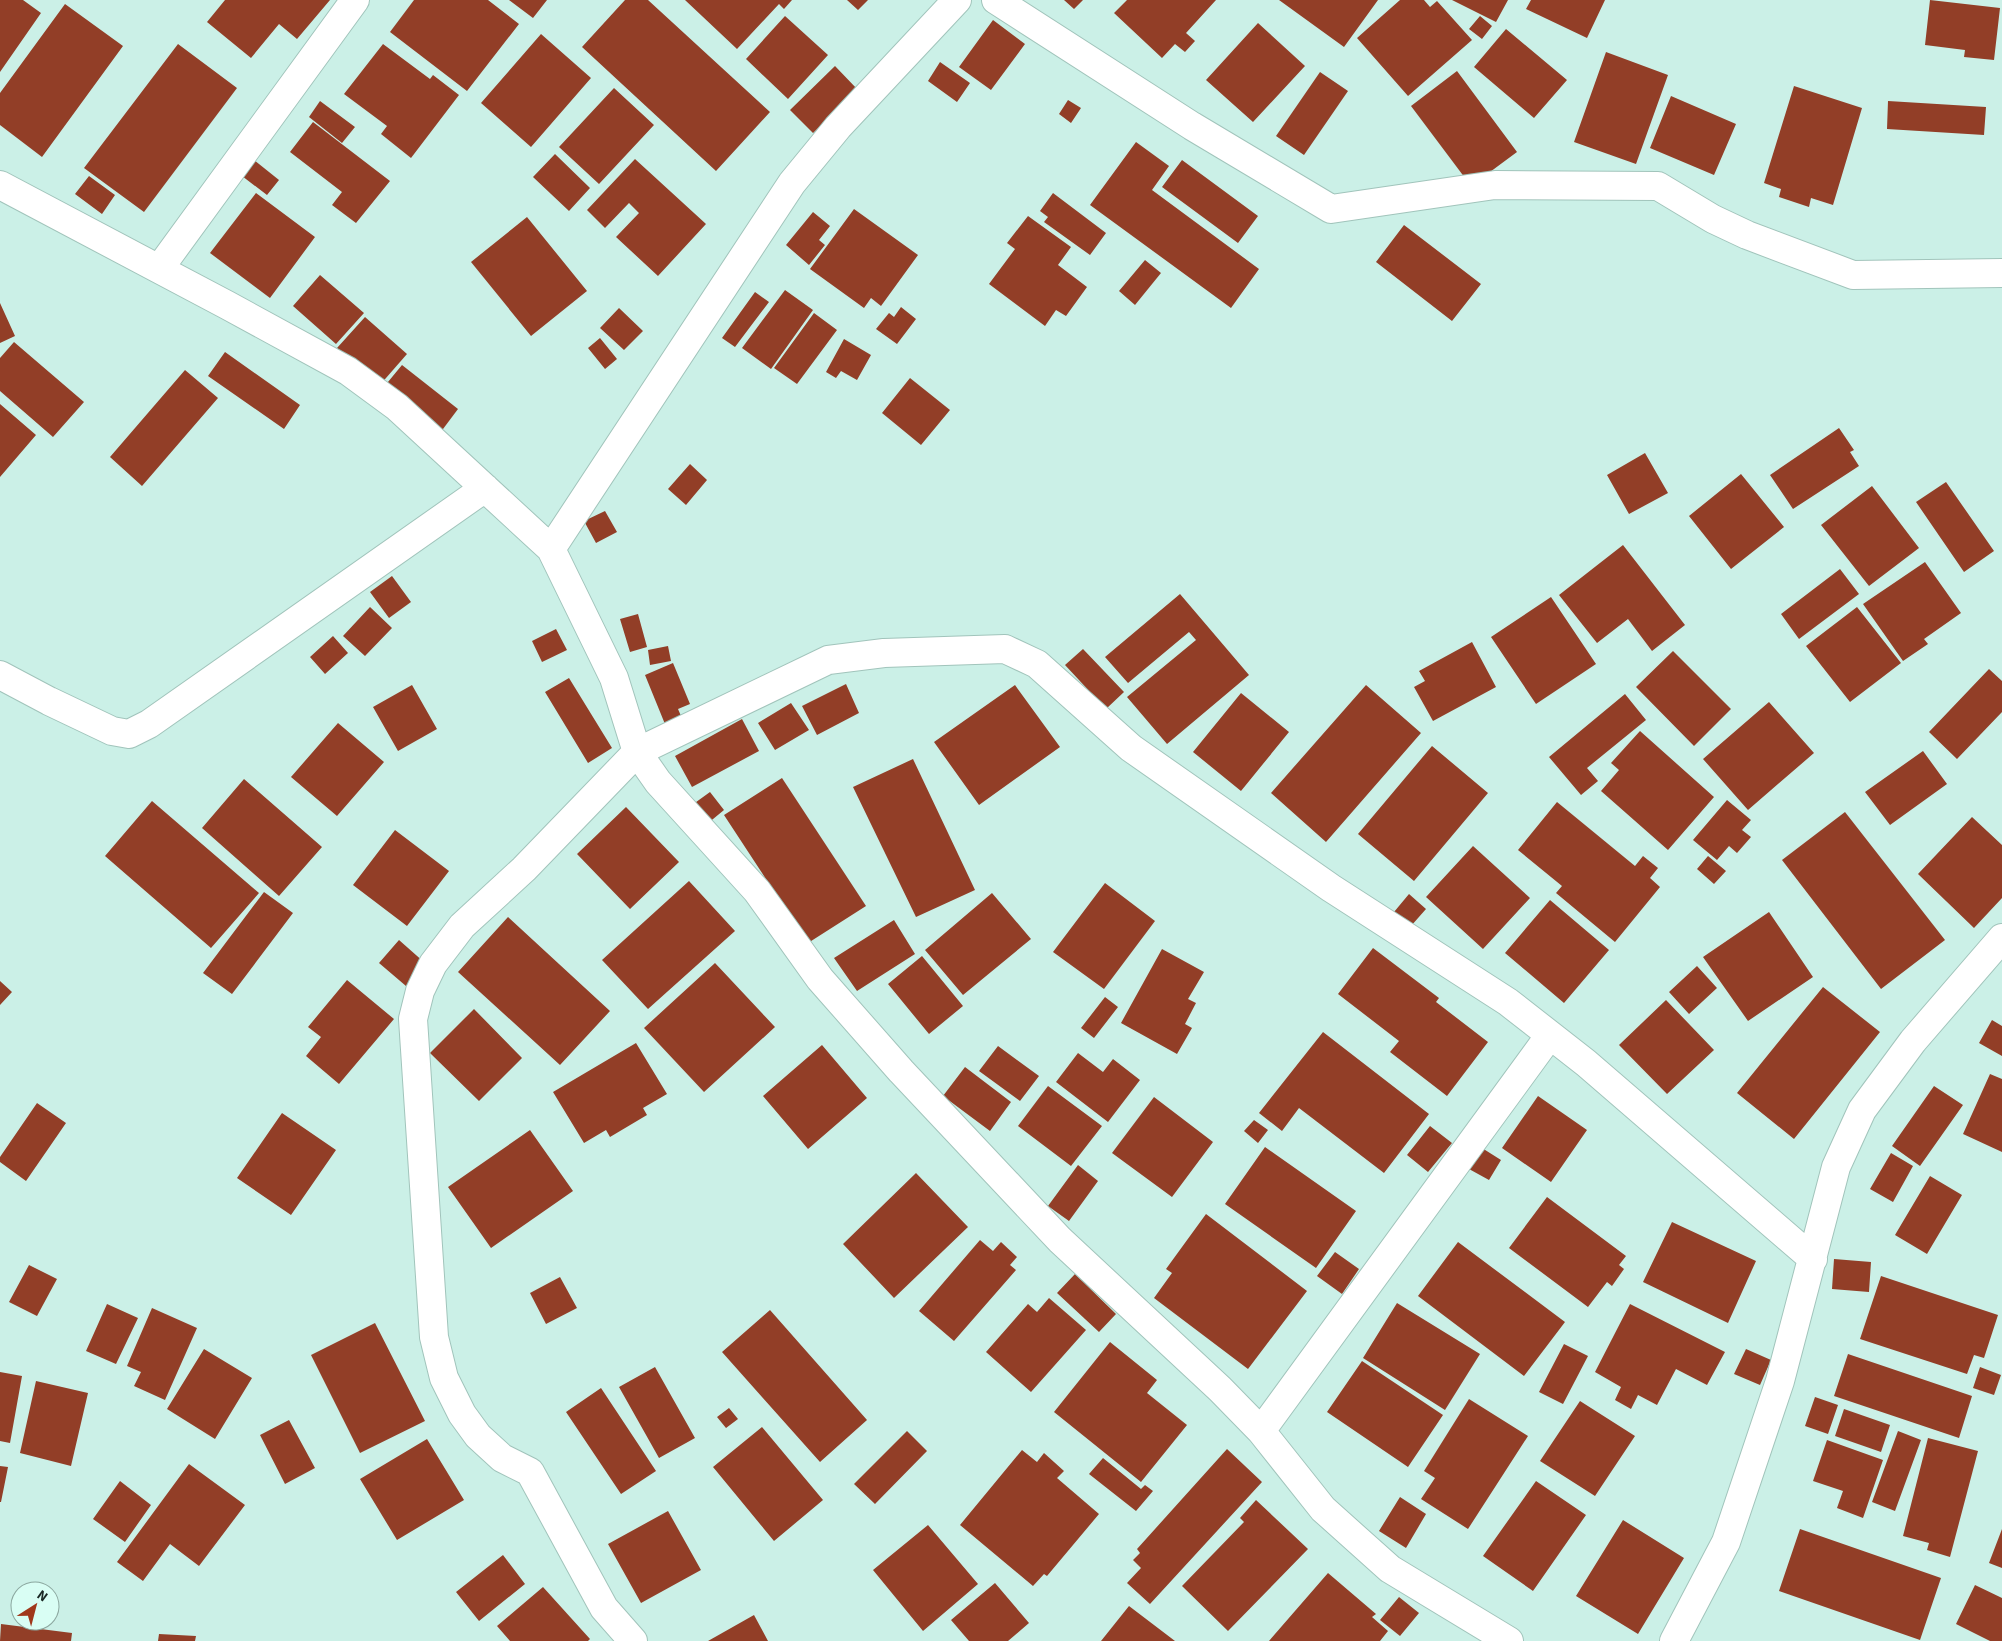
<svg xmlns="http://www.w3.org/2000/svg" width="2002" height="1641" viewBox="0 0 2002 1641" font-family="'Source Sans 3',sans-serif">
<rect width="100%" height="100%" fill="#cbf0e7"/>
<path fill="#923e27" d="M 0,0 L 23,0 L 41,13 L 0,72 Z
M 225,0 L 330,0 L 297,39 L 279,24 L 251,58 L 207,22 Z
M 414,0 L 488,0 L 519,24 L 467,91 L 390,32 Z
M 509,0 L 547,0 L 533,18 Z
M 625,0 L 648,0 L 770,112 L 716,171 L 582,47 Z
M 685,0 L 792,0 L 784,9 L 779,4 L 737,49 Z
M 847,0 L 868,0 L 858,10 Z
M 1064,0 L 1083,0 L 1074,9 Z
M 1127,0 L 1216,0 L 1186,33 L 1195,41 L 1185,52 L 1175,44 L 1162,58 L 1114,13 Z
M 1279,0 L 1378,0 L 1344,47 Z
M 1400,0 L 1424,0 L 1430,7 L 1437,1 L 1472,40 L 1408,96 L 1357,38 Z
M 1452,0 L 1508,0 L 1496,22 Z
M 1531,0 L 1605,0 L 1587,38 L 1526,9 Z
M 1930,0 L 2000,8 L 1994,60 L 1964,57 L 1965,50 L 1925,45 Z
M 65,4 L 123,46 L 42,157 L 0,125 L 0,93 Z
M 785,16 L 828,55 L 788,99 L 746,59 Z
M 1480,16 L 1492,26 L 1482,39 L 1469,29 Z
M 993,20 L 1025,44 L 991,90 L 959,67 Z
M 1258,23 L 1305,66 L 1253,122 L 1206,80 Z
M 1506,29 L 1567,80 L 1534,118 L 1474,67 Z
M 541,34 L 591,78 L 531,147 L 481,103 Z
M 178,44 L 237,88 L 144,212 L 84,168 Z
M 383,44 L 430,79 L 433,75 L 459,95 L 411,158 L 381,134 L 387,126 L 344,94 Z
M 1606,52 L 1668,75 L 1636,164 L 1574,142 Z
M 940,62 L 970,83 L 957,102 L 928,81 Z
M 835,66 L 858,90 L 813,133 L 790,110 Z
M 1457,71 L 1517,152 L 1471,186 L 1411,106 Z
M 1320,72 L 1348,91 L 1304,155 L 1276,136 Z
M 1794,86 L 1862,108 L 1833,205 L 1811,198 L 1809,207 L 1779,197 L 1781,189 L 1764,183 Z
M 614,88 L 654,125 L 599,184 L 559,147 Z
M 1671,96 L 1736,124 L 1714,175 L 1650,148 Z
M 1068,100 L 1081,108 L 1071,123 L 1059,114 Z
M 320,101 L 355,127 L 342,143 L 309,117 Z
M 1888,101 L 1986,107 L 1984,135 L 1887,129 Z
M 313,122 L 390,181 L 356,223 L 332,205 L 342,192 L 290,152 Z
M 1136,142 L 1169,166 L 1152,190 L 1259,269 L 1231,308 L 1090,205 Z
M 555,154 L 590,188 L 569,211 L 533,177 Z
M 635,159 L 706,224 L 658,276 L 616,237 L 639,213 L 629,203 L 605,228 L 587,210 Z
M 254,160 L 279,180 L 267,195 L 242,176 Z
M 1182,160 L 1258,216 L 1238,243 L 1162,187 Z
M 89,176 L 115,195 L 102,214 L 75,194 Z
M 256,193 L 315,237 L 270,298 L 210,253 Z
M 1053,193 L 1106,233 L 1090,255 L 1044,222 L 1048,217 L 1040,211 Z
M 854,209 L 918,255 L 881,306 L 871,298 L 864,308 L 810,269 Z
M 813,212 L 830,226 L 819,240 L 825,245 L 809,265 L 786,245 Z
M 1028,216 L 1071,247 L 1058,265 L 1087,287 L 1066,316 L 1056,310 L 1045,326 L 989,284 L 1015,249 L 1007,243 Z
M 527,217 L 587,291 L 531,336 L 471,262 Z
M 1404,225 L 1481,284 L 1452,321 L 1376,262 Z
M 1145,260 L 1161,273 L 1135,305 L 1119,291 Z
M 320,275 L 364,313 L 336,344 L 293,306 Z
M 785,290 L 813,310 L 771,369 L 742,348 Z
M 755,292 L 769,302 L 735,347 L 722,338 Z
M 0,303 L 15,336 L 0,343 Z
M 901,307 L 916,319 L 897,344 L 876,329 L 889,313 L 894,317 Z
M 619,308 L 643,331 L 624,350 L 600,328 Z
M 814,313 L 837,330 L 797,384 L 774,368 Z
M 365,317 L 407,354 L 379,386 L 337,348 Z
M 600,338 L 617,359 L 605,369 L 588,348 Z
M 844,339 L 871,355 L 857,380 L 841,371 L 836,378 L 826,372 Z
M 14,342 L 84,402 L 53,437 L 0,391 L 0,358 Z
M 225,352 L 300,405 L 284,429 L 208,376 Z
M 402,365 L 458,409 L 440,433 L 383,388 Z
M 185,370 L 218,398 L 142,486 L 110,457 Z
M 910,378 L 950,410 L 921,445 L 882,413 Z
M 0,404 L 36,435 L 0,477 Z
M 1839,428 L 1854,450 L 1850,452 L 1859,466 L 1793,509 L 1770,475 Z
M 1645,453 L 1668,493 L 1629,514 L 1607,475 Z
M 690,464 L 707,480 L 686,505 L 668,489 Z
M 1741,474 L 1784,527 L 1731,569 L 1689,516 Z
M 1946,482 L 1994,551 L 1964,572 L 1916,502 Z
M 1872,486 L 1919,548 L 1869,586 L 1821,525 Z
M 605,511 L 617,532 L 596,543 L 584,521 Z
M 1623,545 L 1685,625 L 1652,651 L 1628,619 L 1597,643 L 1559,595 Z
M 1925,562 L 1961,613 L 1924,639 L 1928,644 L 1903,661 L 1863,604 Z
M 1840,569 L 1859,594 L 1799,639 L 1781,614 Z
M 392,576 L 411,602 L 389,618 L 370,592 Z
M 1180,594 L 1249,675 L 1167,744 L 1127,697 L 1196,640 L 1189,632 L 1128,683 L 1105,657 Z
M 1551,597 L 1596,664 L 1536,704 L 1491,637 Z
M 370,607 L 392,628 L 365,656 L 343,636 Z
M 1857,607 L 1901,663 L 1850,702 L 1806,646 Z
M 638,614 L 647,647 L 630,652 L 620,619 Z
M 556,629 L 567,650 L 542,662 L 532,641 Z
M 333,636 L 348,653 L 325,674 L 310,657 Z
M 1472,642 L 1496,687 L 1433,721 L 1414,687 L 1425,681 L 1419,671 Z
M 668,646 L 671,661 L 650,665 L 648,650 Z
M 1083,649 L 1124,692 L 1106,709 L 1065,665 Z
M 1673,651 L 1731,709 L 1694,746 L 1636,687 Z
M 673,663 L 690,704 L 678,709 L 684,723 L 667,729 L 645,675 Z
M 1989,669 L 2002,681 L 2002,712 L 1957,759 L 1929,732 Z
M 569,678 L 612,748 L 588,763 L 545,692 Z
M 846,684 L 859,713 L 817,735 L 802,706 Z
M 412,685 L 437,729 L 398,751 L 373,707 Z
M 1015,685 L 1060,747 L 979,805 L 934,742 Z
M 1366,685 L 1421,733 L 1326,842 L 1271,793 Z
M 1241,693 L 1289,732 L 1241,791 L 1193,752 Z
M 1625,694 L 1646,720 L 1587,768 L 1598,781 L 1581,795 L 1549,757 Z
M 1769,702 L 1814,753 L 1748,810 L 1703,759 Z
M 791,703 L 809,730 L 775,750 L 758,723 Z
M 742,719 L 759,751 L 692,787 L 675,756 Z
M 338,723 L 384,762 L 337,816 L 291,777 Z
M 1640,731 L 1714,797 L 1668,850 L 1601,791 L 1619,770 L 1611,763 Z
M 1432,746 L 1488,793 L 1414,881 L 1358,834 Z
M 1923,751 L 1947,784 L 1890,825 L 1865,792 Z
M 913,759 L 975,890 L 916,917 L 853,787 Z
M 782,778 L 866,906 L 808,943 L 724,815 Z
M 244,779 L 322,847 L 279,896 L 202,828 Z
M 710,792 L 724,810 L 707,824 L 692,805 Z
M 1727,800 L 1751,820 L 1742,830 L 1751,837 L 1737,853 L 1729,846 L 1717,860 L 1693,840 Z
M 152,801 L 259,893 L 211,948 L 105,856 Z
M 1557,802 L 1635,866 L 1643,856 L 1658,868 L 1650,878 L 1660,887 L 1615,942 L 1556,893 L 1562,886 L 1518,850 Z
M 626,807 L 679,862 L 630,909 L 577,854 Z
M 1845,812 L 1945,940 L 1881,989 L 1782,860 Z
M 1972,817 L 2002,845 L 2002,898 L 1974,928 L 1918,874 Z
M 395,830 L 449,871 L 407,926 L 353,885 Z
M 1473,846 L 1530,898 L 1483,949 L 1426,897 Z
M 1708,856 L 1726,871 L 1714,884 L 1697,869 Z
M 689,881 L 735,931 L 648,1009 L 602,960 Z
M 1105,883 L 1155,921 L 1104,989 L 1053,952 Z
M 264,892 L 293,913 L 232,994 L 203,973 Z
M 992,893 L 1031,939 L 963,995 L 925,950 Z
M 1409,894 L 1426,909 L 1411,926 L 1394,912 Z
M 1550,900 L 1609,950 L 1564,1003 L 1505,953 Z
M 1769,912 L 1813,977 L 1748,1021 L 1703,957 Z
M 508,917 L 610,1011 L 560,1065 L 458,972 Z
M 894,920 L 915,954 L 857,991 L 834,958 Z
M 399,940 L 425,963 L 406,986 L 379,963 Z
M 1373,948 L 1439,998 L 1436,1002 L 1488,1042 L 1447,1096 L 1390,1052 L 1399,1041 L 1338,994 Z
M 1162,949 L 1204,972 L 1188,999 L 1196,1003 L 1185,1024 L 1192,1028 L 1177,1054 L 1121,1023 Z
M 922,956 L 963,1006 L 929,1034 L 888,984 Z
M 715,963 L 775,1027 L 704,1092 L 644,1028 Z
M 1697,966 L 1717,988 L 1689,1014 L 1669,992 Z
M 347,980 L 394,1019 L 339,1084 L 306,1056 L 321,1037 L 308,1027 Z
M 0,981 L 12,992 L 0,1005 Z
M 1823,987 L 1880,1032 L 1794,1139 L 1737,1093 Z
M 1105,997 L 1118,1007 L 1094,1038 L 1081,1028 Z
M 1666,1000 L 1714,1050 L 1667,1094 L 1619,1045 Z
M 474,1009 L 522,1058 L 479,1101 L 430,1053 Z
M 1992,1020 L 2002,1026 L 2002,1056 L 1979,1043 Z
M 1323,1032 L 1429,1114 L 1384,1173 L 1299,1108 L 1282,1131 L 1259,1113 Z
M 636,1043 L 667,1094 L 643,1108 L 647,1115 L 610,1137 L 606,1130 L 584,1143 L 553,1092 Z
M 822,1045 L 867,1098 L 808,1149 L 763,1096 Z
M 998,1046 L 1039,1076 L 1020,1101 L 979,1071 Z
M 1078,1053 L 1103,1072 L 1113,1059 L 1140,1080 L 1108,1122 L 1056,1082 Z
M 965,1067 L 1011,1102 L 990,1131 L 943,1096 Z
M 1990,1074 L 2002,1079 L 2002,1152 L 1963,1134 Z
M 1048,1086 L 1102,1126 L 1071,1166 L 1018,1126 Z
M 1934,1086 L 1963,1105 L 1920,1166 L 1892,1146 Z
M 1538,1096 L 1587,1130 L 1551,1182 L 1502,1148 Z
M 1154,1097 L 1213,1142 L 1172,1197 L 1112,1153 Z
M 37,1103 L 66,1123 L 26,1181 L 0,1162 L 0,1157 Z
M 282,1113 L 336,1150 L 291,1215 L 237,1178 Z
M 1254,1120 L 1268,1130 L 1258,1143 L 1244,1131 Z
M 1430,1126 L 1452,1143 L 1428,1172 L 1407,1155 Z
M 530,1130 L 573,1191 L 491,1248 L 448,1187 Z
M 1265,1147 L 1356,1211 L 1316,1268 L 1225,1204 Z
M 1482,1148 L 1501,1160 L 1489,1180 L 1469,1169 Z
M 1891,1153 L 1913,1166 L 1893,1202 L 1870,1189 Z
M 1078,1165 L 1098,1181 L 1069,1221 L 1048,1206 Z
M 916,1173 L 968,1227 L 894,1298 L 843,1244 Z
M 1930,1176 L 1962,1195 L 1927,1254 L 1895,1235 Z
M 1547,1197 L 1626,1256 L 1619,1265 L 1624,1269 L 1612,1286 L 1607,1282 L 1588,1307 L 1509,1248 Z
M 1206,1214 L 1307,1291 L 1248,1369 L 1154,1298 L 1172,1273 L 1166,1269 Z
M 1672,1222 L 1756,1261 L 1728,1323 L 1643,1282 Z
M 980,1240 L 993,1251 L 1001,1242 L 1017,1257 L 1010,1265 L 1016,1270 L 954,1341 L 919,1311 Z
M 1458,1242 L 1565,1322 L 1524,1376 L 1418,1296 Z
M 1335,1252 L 1359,1269 L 1342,1294 L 1317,1276 Z
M 1834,1259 L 1871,1262 L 1869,1292 L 1832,1289 Z
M 29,1265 L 57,1279 L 37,1316 L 9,1302 Z
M 1075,1274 L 1116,1314 L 1099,1332 L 1057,1293 Z
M 1881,1276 L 1998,1315 L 1984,1358 L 1974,1355 L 1967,1374 L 1860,1339 Z
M 560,1277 L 577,1308 L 546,1324 L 530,1293 Z
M 1049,1298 L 1086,1330 L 1031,1392 L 986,1352 L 1028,1304 L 1037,1312 Z
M 1397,1303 L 1480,1354 L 1445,1410 L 1363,1358 Z
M 107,1304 L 138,1318 L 116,1364 L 86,1351 Z
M 1630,1304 L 1725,1352 L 1707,1385 L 1676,1369 L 1657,1405 L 1638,1395 L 1631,1409 L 1615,1400 L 1621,1387 L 1595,1372 Z
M 152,1308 L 197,1328 L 165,1400 L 134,1386 L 141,1372 L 127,1366 Z
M 770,1310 L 867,1420 L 820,1462 L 722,1352 Z
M 375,1323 L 425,1421 L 360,1453 L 311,1355 Z
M 1110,1342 L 1157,1380 L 1147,1393 L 1187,1425 L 1141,1482 L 1054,1412 Z
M 1564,1344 L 1588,1356 L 1563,1404 L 1539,1392 Z
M 204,1349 L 252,1378 L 215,1439 L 167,1409 Z
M 1746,1349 L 1771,1360 L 1760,1385 L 1734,1374 Z
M 1848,1354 L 1972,1396 L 1959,1438 L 1834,1396 Z
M 1362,1361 L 1443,1415 L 1408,1467 L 1327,1412 Z
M 655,1367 L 695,1438 L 659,1458 L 619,1387 Z
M 1980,1367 L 2001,1375 L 1994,1395 L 1973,1388 Z
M 0,1372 L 22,1376 L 10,1443 L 0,1441 Z
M 36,1381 L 88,1393 L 71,1466 L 20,1453 Z
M 601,1388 L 656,1471 L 621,1494 L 566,1412 Z
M 1815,1397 L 1838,1405 L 1828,1434 L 1805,1426 Z
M 1469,1399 L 1528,1436 L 1468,1529 L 1421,1499 L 1435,1478 L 1424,1471 Z
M 1580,1401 L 1635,1436 L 1595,1496 L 1540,1461 Z
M 729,1408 L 738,1419 L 726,1428 L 717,1417 Z
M 1844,1409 L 1890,1425 L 1881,1452 L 1835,1436 Z
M 289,1420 L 315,1468 L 285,1484 L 260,1435 Z
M 762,1427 L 823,1500 L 774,1541 L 713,1467 Z
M 907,1431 L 927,1451 L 875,1504 L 854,1484 Z
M 1898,1431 L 1921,1440 L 1895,1511 L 1872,1502 Z
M 1928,1438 L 1978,1451 L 1950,1557 L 1927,1550 L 1929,1543 L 1903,1536 Z
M 427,1439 L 464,1500 L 397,1540 L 360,1479 Z
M 1827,1440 L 1883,1460 L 1863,1518 L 1837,1508 L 1843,1491 L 1813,1481 Z
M 1227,1449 L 1262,1482 L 1150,1604 L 1127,1583 L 1141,1568 L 1133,1560 L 1140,1553 L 1137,1549 Z
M 1022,1450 L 1037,1462 L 1044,1453 L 1064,1471 L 1057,1478 L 1099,1514 L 1047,1576 L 1044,1574 L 1033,1586 L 960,1525 Z
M 1103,1458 L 1141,1489 L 1145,1485 L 1153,1491 L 1136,1511 L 1089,1474 Z
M 189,1464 L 245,1505 L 199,1566 L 170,1544 L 143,1581 L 117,1562 Z
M 0,1466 L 8,1467 L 1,1502 L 0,1502 Z
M 120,1481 L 151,1505 L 125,1542 L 93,1519 Z
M 1536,1481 L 1586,1515 L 1533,1591 L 1483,1556 Z
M 1400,1497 L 1426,1514 L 1406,1548 L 1379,1531 Z
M 1256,1500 L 1308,1549 L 1228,1631 L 1182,1586 L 1244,1522 L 1240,1518 Z
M 668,1511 L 701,1570 L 641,1603 L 608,1544 Z
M 1623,1520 L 1684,1558 L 1638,1634 L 1576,1596 Z
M 928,1525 L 978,1584 L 923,1631 L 873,1570 Z
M 1800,1529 L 1941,1578 L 1920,1640 L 1779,1591 Z
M 2002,1529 L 2002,1568 L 1989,1563 Z
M 503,1555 L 525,1584 L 479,1621 L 456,1592 Z
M 1328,1573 L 1376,1614 L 1372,1617 L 1388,1631 L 1380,1641 L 1269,1641 Z
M 995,1583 L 1029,1623 L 1008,1641 L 969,1641 L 951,1620 Z
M 1975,1585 L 2002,1598 L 2002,1641 L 1990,1641 L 1956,1624 Z
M 543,1587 L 590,1639 L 588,1641 L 510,1641 L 497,1626 Z
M 1399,1597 L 1419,1613 L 1400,1636 L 1380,1620 Z
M 1129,1606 L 1175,1641 L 1101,1641 Z
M 754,1615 L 768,1641 L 708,1641 Z
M 1,1624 L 72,1633 L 71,1641 L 0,1641 Z
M 159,1634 L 196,1636 L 195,1641 L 158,1641 Z"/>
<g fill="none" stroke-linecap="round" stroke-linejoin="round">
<defs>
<path id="minor" d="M 996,0 L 1192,126 L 1331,209 L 1495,185 L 1658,186 L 1713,219 L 1747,235 L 1853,275 L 2002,273
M 0,185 L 227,305 L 348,371 L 397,407 L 551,549 L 614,678 L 637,752 L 658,782 L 757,891 L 820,979 L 901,1071 L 1060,1240 L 1220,1389 L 1261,1431 L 1323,1509 L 1390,1569 L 1509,1641
M 159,269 L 355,0
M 551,549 L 792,183 L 838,127 L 957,0
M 0,675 L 49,701 L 112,731 L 129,734 L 149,724 L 485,488
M 1261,1431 L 1550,1035
M 633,1641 L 604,1608 L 530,1472 L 502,1458 L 478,1436 L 462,1414 L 444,1378 L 434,1337 L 413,1019 L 420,991 L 433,964 L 462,926 L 524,869 L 637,752 L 828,660 L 884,653 L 1005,649 L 1037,664 L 1131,748 L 1331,888 L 1508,1002 L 1586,1063 L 1813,1259
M 1674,1641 L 1726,1542 L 1780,1381 L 1836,1167 L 1862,1110 L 1913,1041 L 2002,938"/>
</defs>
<use href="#minor" stroke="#a1c4bb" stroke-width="30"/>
<use href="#minor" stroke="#fff" stroke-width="28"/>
</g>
<g transform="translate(35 1606) rotate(36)"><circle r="24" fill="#d9fef4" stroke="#8ca8a0"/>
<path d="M0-4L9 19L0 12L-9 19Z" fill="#a0381b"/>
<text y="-8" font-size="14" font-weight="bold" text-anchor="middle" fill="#192723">N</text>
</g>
</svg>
